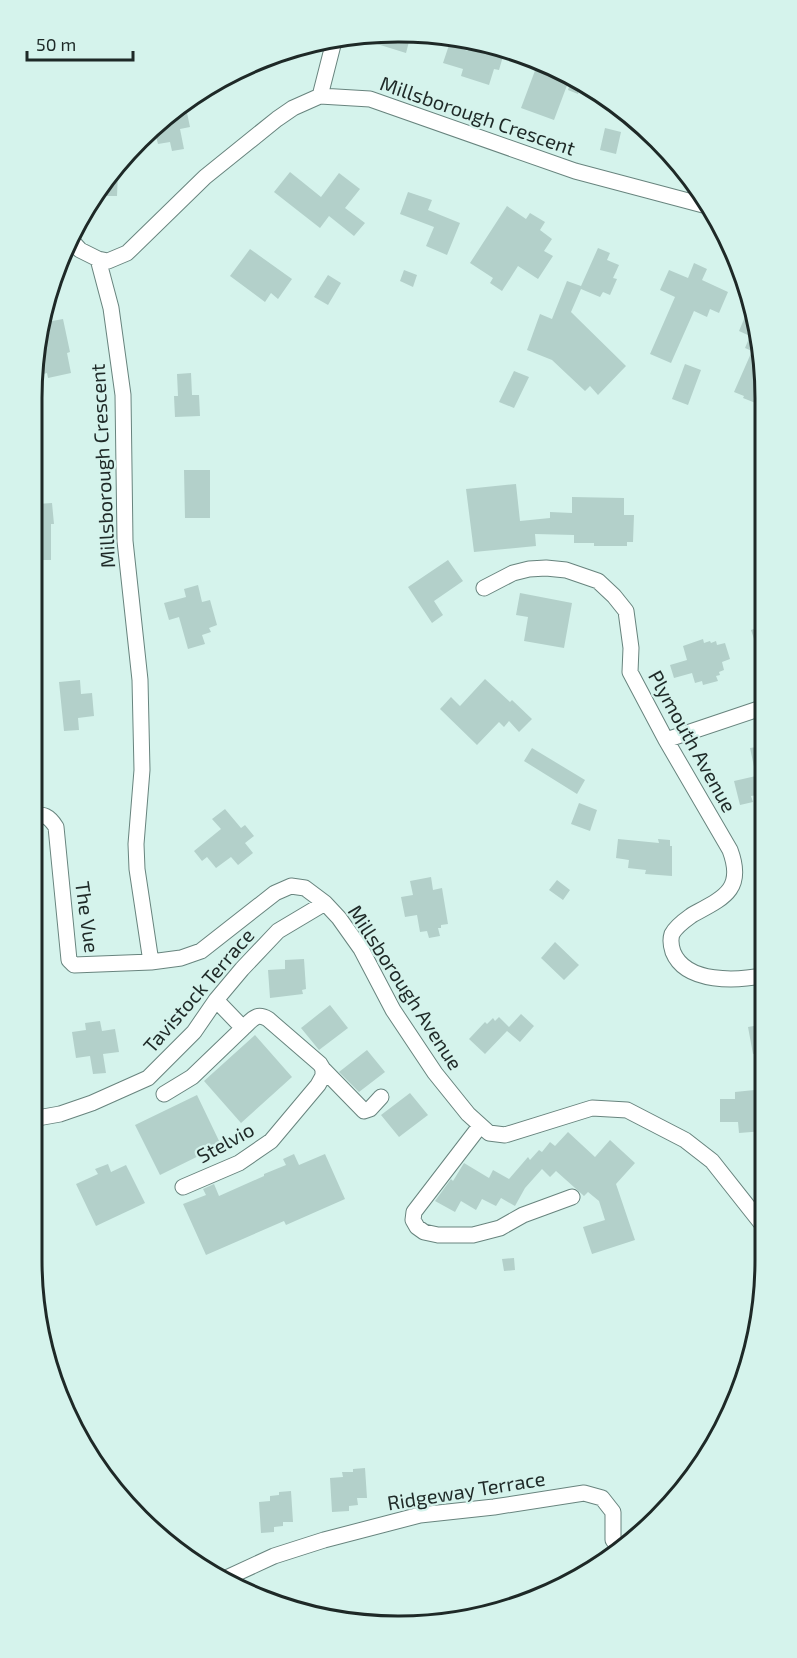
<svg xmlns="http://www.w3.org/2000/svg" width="797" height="1658" viewBox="0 0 797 1658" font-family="'Exo 2',sans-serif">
<rect width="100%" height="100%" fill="#d5f3ec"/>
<path fill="#b3d0ca" d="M 399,32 L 411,34 L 406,53 L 377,44 L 380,35 Z
M 449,45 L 468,51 L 470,46 L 504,53 L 499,70 L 494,69 L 489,85 L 461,76 L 463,69 L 443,63 Z
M 536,68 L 569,80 L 554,120 L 521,108 Z
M 572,78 L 581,84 L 578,94 L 568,90 Z
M 186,108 L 190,127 L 180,129 L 184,149 L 172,151 L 170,142 L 158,144 L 154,129 Z
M 605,128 L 621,132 L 616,154 L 600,150 Z
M 118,171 L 117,196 L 107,196 L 107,187 Z
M 290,172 L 321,197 L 339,173 L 360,189 L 345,208 L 365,223 L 354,236 L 329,216 L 320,228 L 274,192 Z
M 408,192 L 432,200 L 428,210 L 460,223 L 447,255 L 426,246 L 434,227 L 400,214 Z
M 507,206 L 526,219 L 530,213 L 545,222 L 540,230 L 552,239 L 544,251 L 553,256 L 538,279 L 518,266 L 502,291 L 490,283 L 493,278 L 470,263 Z
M 598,248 L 610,253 L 607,260 L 619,265 L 613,278 L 617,279 L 610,295 L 603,292 L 600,297 L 581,289 L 571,312 L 626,366 L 598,395 L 590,386 L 585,391 L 552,360 L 527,350 L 540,314 L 552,319 L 567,281 L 581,286 Z
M 250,249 L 292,279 L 278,299 L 271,293 L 265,302 L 230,276 Z
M 694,263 L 707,269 L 702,280 L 728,292 L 719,313 L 710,309 L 707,317 L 694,311 L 671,363 L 650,354 L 675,297 L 660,290 L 669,270 L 688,278 Z
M 404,270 L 417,275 L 413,287 L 400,281 Z
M 328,275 L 341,283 L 328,305 L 314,297 Z
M 750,305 L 762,350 L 763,406 L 743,398 L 744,396 L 734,392 L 752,351 L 745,348 L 750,336 L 739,331 Z
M 63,319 L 70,352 L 67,353 L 71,373 L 48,378 L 47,373 L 40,375 L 38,367 L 47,322 Z
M 685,364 L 701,370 L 688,405 L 672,399 Z
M 514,371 L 529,377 L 514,408 L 499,402 Z
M 191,373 L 192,395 L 199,395 L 200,416 L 175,417 L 174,396 L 178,396 L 177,374 Z
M 184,470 L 210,470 L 210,518 L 185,518 Z
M 516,484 L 520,521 L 550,518 L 550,512 L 572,513 L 572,497 L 624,498 L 624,515 L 634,515 L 633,542 L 627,542 L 627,546 L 594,546 L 594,543 L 574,543 L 574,535 L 535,534 L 536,546 L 474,552 L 466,489 Z
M 52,503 L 54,524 L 51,524 L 51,560 L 32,560 L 32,540 L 38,540 L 38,533 L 39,533 L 37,504 Z
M 448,560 L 463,581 L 434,601 L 443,615 L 432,623 L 408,587 Z
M 198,585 L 202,602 L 210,600 L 217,625 L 209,628 L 211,632 L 202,635 L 205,644 L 188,649 L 179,617 L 169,620 L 164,603 L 186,597 L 184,589 Z
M 520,593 L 572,603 L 564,648 L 524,641 L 528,617 L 516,615 Z
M 763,626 L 763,660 L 761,660 L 751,630 Z
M 703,639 L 704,643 L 710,641 L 711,643 L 716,641 L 717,645 L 725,643 L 730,659 L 722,662 L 724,670 L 719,672 L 720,675 L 716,676 L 718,681 L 703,685 L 702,681 L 695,683 L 692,673 L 674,678 L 670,665 L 687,660 L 683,646 Z
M 485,679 L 510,702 L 512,700 L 532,719 L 519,732 L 509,721 L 504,727 L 499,722 L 477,745 L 440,709 L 451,697 L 460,706 Z
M 80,680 L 81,694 L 92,693 L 94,716 L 78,718 L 79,730 L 64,731 L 59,682 Z
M 764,746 L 764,794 L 751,796 L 753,802 L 740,805 L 734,781 L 756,776 L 750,748 Z
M 532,748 L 585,780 L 577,794 L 524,761 Z
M 579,803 L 597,810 L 590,831 L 571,824 Z
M 225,809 L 241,828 L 245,825 L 254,836 L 245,843 L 253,853 L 238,865 L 231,857 L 216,868 L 207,857 L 202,861 L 194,851 L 221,829 L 212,819 Z
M 618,839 L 659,843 L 658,839 L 670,840 L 670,846 L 672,846 L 672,876 L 645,874 L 646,870 L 628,868 L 629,860 L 616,858 Z
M 431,877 L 433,890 L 442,888 L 448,924 L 441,925 L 441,928 L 438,928 L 440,936 L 429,938 L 427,931 L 420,932 L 417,915 L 405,917 L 401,897 L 413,895 L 410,881 Z
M 557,880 L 570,890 L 563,900 L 549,890 Z
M 555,942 L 579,965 L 564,980 L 541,958 Z
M 304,959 L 306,989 L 302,990 L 303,994 L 270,998 L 268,970 L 285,969 L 285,960 Z
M 330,1005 L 348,1028 L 319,1050 L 301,1028 Z
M 521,1014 L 534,1026 L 520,1042 L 507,1031 L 485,1054 L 469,1039 L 485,1022 L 487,1024 L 493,1018 L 495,1021 L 499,1017 L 509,1027 Z
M 100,1021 L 102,1031 L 115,1029 L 119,1052 L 103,1054 L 106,1073 L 93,1074 L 90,1056 L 76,1058 L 72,1032 L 86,1030 L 85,1023 Z
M 765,1024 L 765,1052 L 753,1054 L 748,1027 Z
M 255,1035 L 292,1077 L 241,1123 L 204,1081 Z
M 367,1050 L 385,1072 L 359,1092 L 339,1072 Z
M 765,1089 L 765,1131 L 739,1133 L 738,1122 L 720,1122 L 720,1099 L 735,1099 L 735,1092 Z
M 410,1093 L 428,1115 L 399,1137 L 381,1115 Z
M 197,1095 L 221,1145 L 160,1175 L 135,1125 Z
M 568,1132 L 595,1157 L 610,1140 L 635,1163 L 616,1184 L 635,1240 L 592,1254 L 583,1227 L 605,1220 L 599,1201 L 588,1192 L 584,1196 L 556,1171 L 550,1177 L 542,1169 L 525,1188 L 515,1206 L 501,1198 L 496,1206 L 482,1199 L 476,1210 L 461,1201 L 455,1212 L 435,1201 L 451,1179 L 453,1181 L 464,1163 L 489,1178 L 493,1170 L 509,1179 L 528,1157 L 530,1160 L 539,1150 L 542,1152 L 550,1142 L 555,1146 Z
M 294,1154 L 299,1165 L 325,1154 L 345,1199 L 286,1225 L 284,1221 L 206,1255 L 183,1204 L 206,1195 L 203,1189 L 214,1184 L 219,1196 L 264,1176 L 264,1174 L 286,1165 L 283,1159 Z
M 108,1164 L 111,1172 L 126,1165 L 145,1203 L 96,1226 L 76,1184 L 98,1174 L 95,1169 Z
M 514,1258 L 515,1270 L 504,1271 L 502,1259 Z
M 365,1468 L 367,1498 L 357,1498 L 358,1505 L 349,1506 L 349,1511 L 332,1512 L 330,1478 L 343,1477 L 342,1472 L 353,1472 L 353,1469 Z
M 291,1491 L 293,1522 L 283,1522 L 283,1526 L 274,1527 L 274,1532 L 261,1533 L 259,1502 L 270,1501 L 270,1496 L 279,1495 L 279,1492 Z"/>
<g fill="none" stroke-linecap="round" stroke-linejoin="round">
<defs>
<path id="minor" d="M 320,96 L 333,45
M 71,240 L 80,250 L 98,259 L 108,261 L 127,253 L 205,177 L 277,119 L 293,108 L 320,96 L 370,99 L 575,171 L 707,206
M 98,259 L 111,308 L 123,395 L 125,541 L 140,680 L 142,770 L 136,844 L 137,869 L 151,962
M 484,588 L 513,573 L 529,569 L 546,568 L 566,570 L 598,581 L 614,596 L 626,611 L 631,648 L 630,672 L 666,740 L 730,850 C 745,890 723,898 692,915 C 685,920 676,926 672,934 C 670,940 671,946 673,952 C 686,984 738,981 764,975
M 666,740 L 764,707
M 32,815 C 44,814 49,816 56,827 L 69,960 L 74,965 L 151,962 L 181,958 L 201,951 L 275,893 L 291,886 L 305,888 L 325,903 L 339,918 L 361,949 L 393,1010 L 435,1073 L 468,1114 L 489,1133 L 505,1135 L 592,1108 L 627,1110 L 685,1140 L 712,1161 L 765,1228
M 323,1069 L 364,1111 L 370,1109 L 381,1097
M 164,1094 L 192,1077 L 243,1028
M 32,1119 L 60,1114 L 92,1103 L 148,1078 L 194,1032 L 216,1000 L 242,969 L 278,931 L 325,903
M 480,1126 L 414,1212 L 413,1220 L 417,1227 L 424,1232 L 438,1235 L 473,1235 L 500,1228 L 523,1215 L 572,1197
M 183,1187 L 239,1163 L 271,1141 L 318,1085 L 323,1076 L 323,1069 L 320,1064 L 268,1019 C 256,1012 252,1020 243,1028 L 216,1000
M 222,1580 L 274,1556 L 324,1540 L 420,1515 L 494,1507 L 584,1493 L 602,1498 L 613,1512 L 613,1540 L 617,1545"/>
</defs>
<use href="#minor" stroke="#68847e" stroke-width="17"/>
<use href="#minor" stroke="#fff" stroke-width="15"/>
</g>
<g text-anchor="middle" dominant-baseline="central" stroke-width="4.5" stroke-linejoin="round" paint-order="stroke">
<g font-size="20" fill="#1e2927" stroke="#d5f3ec">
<text transform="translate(478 115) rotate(19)">Millsborough Crescent</text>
<text transform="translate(102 466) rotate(-93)">Millsborough Crescent</text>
<text transform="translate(693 741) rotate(61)">Plymouth Avenue</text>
<text transform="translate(88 917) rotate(82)">The Vue</text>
<text transform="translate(406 987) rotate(57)">Millsborough Avenue</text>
<text transform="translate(198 990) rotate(-49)">Tavistock Terrace</text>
<text transform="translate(225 1142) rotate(-29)">Stelvio</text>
<text transform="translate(466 1490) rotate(-9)">Ridgeway Terrace</text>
</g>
</g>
<path d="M0 0H797V1658H0ZM398 42H399A356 356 0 0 1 755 398V1260A356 356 0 0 1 399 1616H398A356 356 0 0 1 42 1260V398A356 356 0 0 1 398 42Z" fill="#d5f3ec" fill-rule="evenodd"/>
<path fill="none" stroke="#1e2927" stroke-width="3" d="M398 42H399A356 356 0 0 1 755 398V1260A356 356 0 0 1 399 1616H398A356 356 0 0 1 42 1260V398A356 356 0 0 1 398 42Z"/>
<path d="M27 51v9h106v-9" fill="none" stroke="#1e2927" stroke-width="3"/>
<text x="36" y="51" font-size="18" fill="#1e2927" stroke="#d5f3ec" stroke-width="4.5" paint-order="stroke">50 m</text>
</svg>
